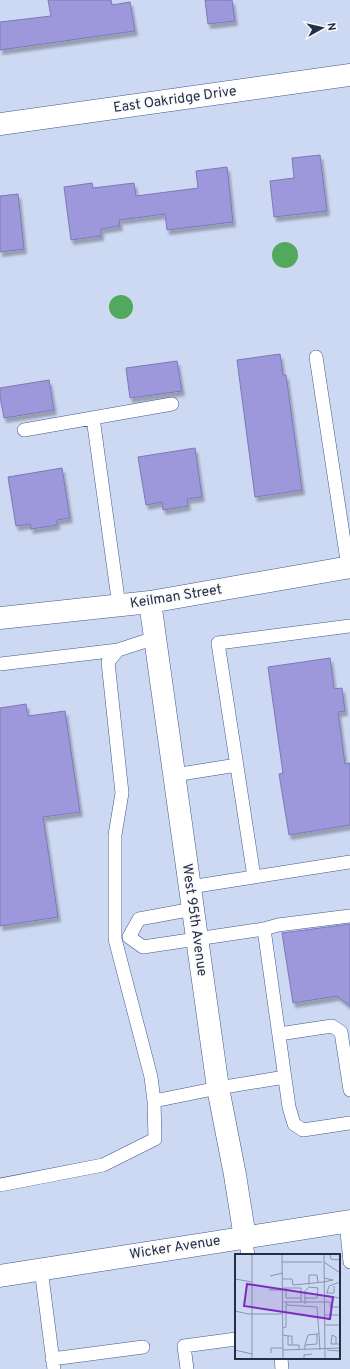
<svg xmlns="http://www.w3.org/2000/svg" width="350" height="1369" viewBox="0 0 350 1369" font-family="Overpass,sans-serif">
<defs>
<filter id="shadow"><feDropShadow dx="2.5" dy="4.5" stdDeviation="1" flood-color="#0004"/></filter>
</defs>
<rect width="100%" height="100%" fill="#cdd9f3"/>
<path fill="#52a95d" d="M272 255a13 13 0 1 1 26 0a13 13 0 1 1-26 0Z
M109 307a12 12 0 1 1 24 0a12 12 0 1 1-24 0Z"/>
<path fill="#9c98db" stroke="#7d78b8" filter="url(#shadow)" d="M 48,0 L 111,0 L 112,5 L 130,2 L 135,31 L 0,50 L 0,22 L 51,16 Z
M 205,0 L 232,0 L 235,21 L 208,24 Z
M 320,155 L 327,211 L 274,217 L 270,181 L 294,178 L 292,158 Z
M 227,167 L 233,222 L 167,230 L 165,214 L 119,220 L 120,226 L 101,229 L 101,236 L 71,240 L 64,187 L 92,183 L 93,188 L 134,183 L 136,196 L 198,188 L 196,171 Z
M 18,194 L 24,249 L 0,252 L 0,196 Z
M 280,354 L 283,375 L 286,375 L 302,490 L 255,497 L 237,360 Z
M 177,361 L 182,391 L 130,398 L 126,368 Z
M 49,380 L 54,410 L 4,418 L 0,397 L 0,388 Z
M 195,448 L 202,497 L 187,499 L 188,506 L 163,510 L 162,502 L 146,505 L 138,457 Z
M 62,468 L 70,518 L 57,520 L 57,525 L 31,529 L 30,524 L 16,526 L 8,477 Z
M 330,658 L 334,689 L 342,688 L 345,711 L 338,712 L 345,764 L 350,763 L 350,825 L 289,835 L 279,774 L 283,773 L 268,667 Z
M 26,704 L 28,716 L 65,711 L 80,812 L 43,817 L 58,917 L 0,926 L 0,708 Z
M 350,924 L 350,1006 L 337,996 L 293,1003 L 282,933 Z"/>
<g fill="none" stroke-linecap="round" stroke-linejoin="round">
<defs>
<path id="service" d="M 316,357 L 348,567
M 93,418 L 119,606
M 24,430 L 172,404
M 0,664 L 118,650
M 174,775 L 237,765
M 254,877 L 218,643 L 350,626
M 190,887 L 350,862
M 193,909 L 139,919 L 129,937 L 143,947 L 264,929 L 278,925 L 350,916
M 264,929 L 289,1107 L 294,1124 L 303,1130 L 350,1123
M 279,1034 L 332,1026 L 341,1032 L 350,1090
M 154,1101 L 218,1088 L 285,1077
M 0,1185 L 103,1165 L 155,1139 L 154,1101 L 151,1077 L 115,939 L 115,835 L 122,793 L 108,662 L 118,650 L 155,638
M 346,1222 L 350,1262
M 245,1238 L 248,1255
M 41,1269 L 54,1369
M 281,1358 L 282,1369
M 52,1359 L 143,1347
M 187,1369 L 184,1346 L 236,1339"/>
<path id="minor" d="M 0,124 L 350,75
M 150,602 L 218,1088 L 235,1175 L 245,1238
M 0,618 L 150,602 L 350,567"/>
<path id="trunk" d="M 0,1276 L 350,1221"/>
</defs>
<use href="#service" stroke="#415790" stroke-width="14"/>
<use href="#minor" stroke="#415790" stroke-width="23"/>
<use href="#trunk" stroke="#415790" stroke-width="23"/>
<use href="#service" stroke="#fff" stroke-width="13"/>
<use href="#minor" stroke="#fff" stroke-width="22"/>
<use href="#trunk" stroke="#fff" stroke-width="22"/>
</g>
<g text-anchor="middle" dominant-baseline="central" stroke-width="3.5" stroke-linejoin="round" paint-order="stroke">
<g font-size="14" fill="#232e47" stroke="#fafafa">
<text transform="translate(175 100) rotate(-8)">East Oakridge Drive</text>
<text transform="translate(176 597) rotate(-9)">Keilman Street</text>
<text transform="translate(194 920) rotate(82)">West 95th Avenue</text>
<text transform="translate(175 1248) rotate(-9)">Wicker Avenue</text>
</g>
</g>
<g transform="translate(235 1254)">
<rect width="105" height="105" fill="#cdd9f3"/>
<path fill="none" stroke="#8995ae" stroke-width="1" d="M 47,0 L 48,105M 89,0 L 90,105M 95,0 L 96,5 L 101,6 L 105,5 L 104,0M 47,8 L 87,8M 89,8 L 105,19M 35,22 L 48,19M 89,24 L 98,26 L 89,28M 0,25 L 17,28M 48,25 L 57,25 L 58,31 L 89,28M 74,31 L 74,21 L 82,21 L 83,28M 48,34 L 66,34 L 66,48M 51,34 L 51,44 L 66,44M 34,36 L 48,36M 91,39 L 99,39 L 99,32M 92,39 L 94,32 L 105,28M 89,41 L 104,44M 70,44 L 82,44 L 83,34 L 74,33 L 70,37 L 70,50M 48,48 L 95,48 L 95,53 L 105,53 L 105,47M 51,48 L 52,51 L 82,53 L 84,80M 0,57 L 13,60 L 48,60M 89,61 L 105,61M 89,71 L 105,71M 48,74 L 51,73 L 51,51M 48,81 L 53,82 L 53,91 L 64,91 L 64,96M 53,82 L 57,82 L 57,91M 101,90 L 101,83 L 97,81 L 96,90 L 105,90M 70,91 L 73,81 L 82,80M 0,96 L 17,100M 48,96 L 105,94M 70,96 L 70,91 L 82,90 L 82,80 L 84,80 L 85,96M 92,96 L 105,97M 36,99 L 36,94 L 48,94M 17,105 L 17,0M 69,105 L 69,101 L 77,100"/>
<path fill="#7b2cbf" fill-opacity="0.15" stroke="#7b2cbf" stroke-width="2" d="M 12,30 L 98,43 L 95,65 L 9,52 Z"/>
<rect width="105" height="105" fill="none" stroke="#232e47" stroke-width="2"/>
</g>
<g transform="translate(322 28) rotate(82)" stroke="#fafafa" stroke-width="3" paint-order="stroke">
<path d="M0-3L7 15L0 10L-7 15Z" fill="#232e47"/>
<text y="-6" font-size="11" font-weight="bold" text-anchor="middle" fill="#232e47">N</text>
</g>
</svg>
